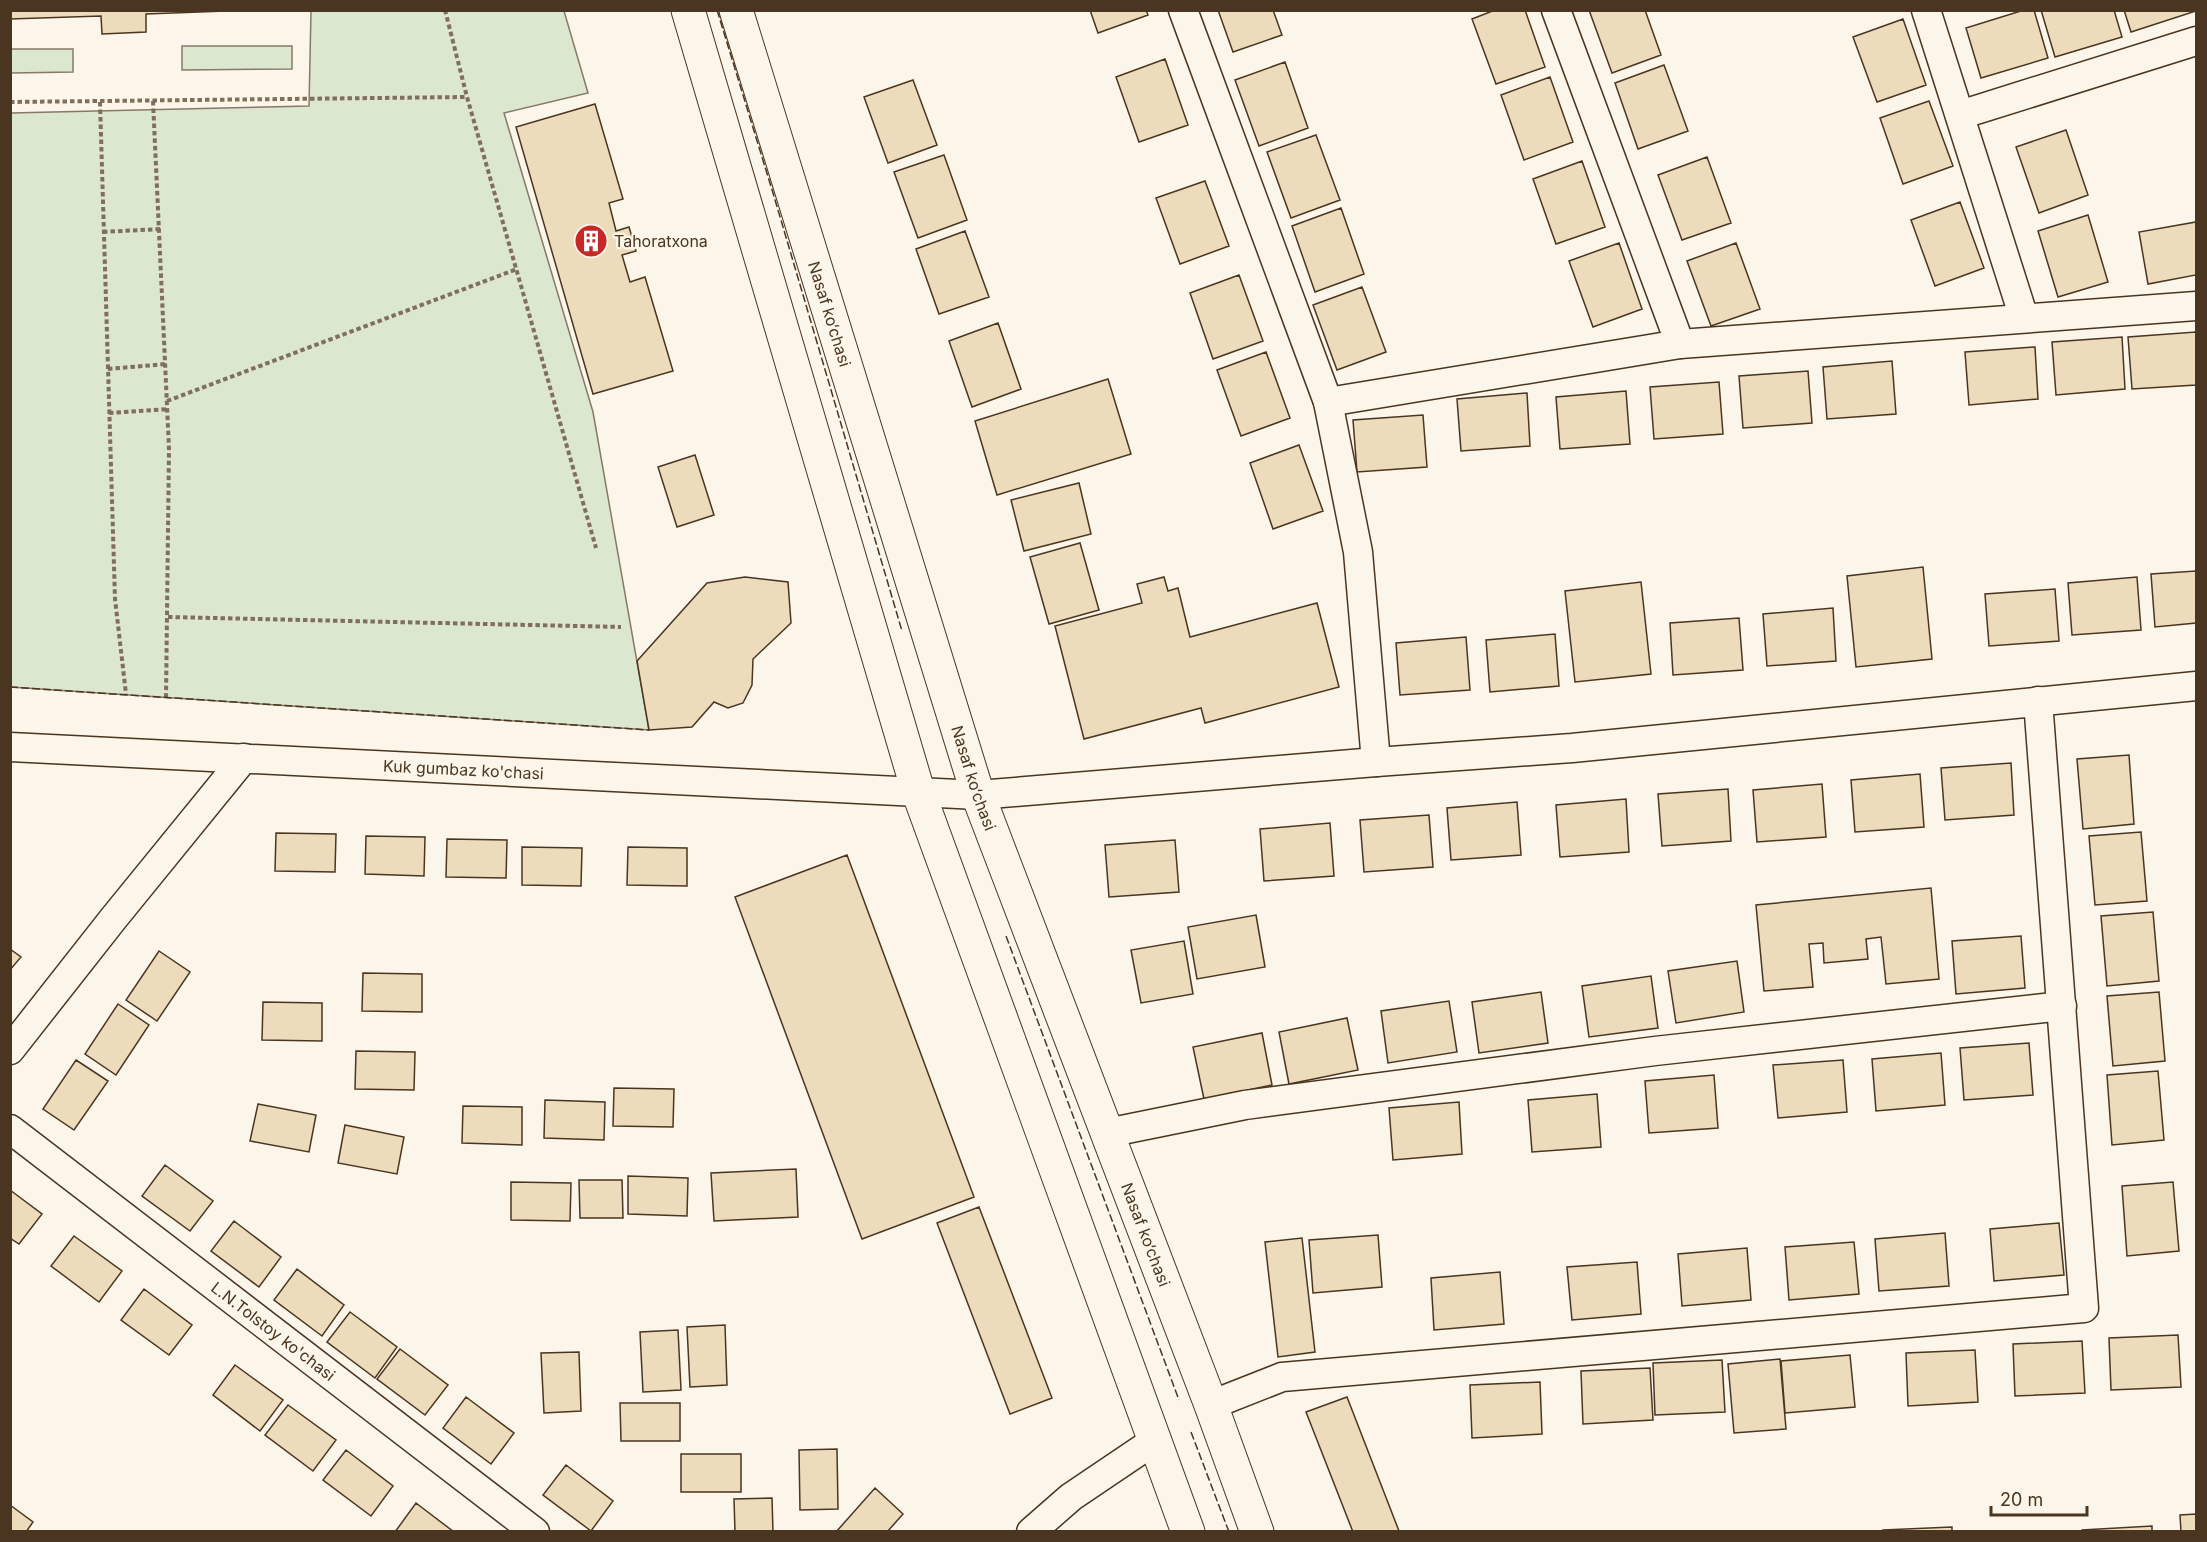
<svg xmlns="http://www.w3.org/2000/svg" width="2207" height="1542" viewBox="0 0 2207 1542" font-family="Inter,sans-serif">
<rect width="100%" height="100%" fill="#fbf6e9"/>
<path fill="#dce7d0" stroke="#887966" stroke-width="1.5" d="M 311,11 L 564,11 L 588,93 L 504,113 L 593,412 L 649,730 L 11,687 L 11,113 L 309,106 Z
M 182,46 L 292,46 L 292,69 L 182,70 Z
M 10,49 L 73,49 L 73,72 L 11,73 Z"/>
<path fill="#ecdcbc" stroke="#4a3520" stroke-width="1.5" d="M 10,10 L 253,10 L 146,14 L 146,32 L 102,34 L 101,16 L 10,19 Z
M 1090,10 L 1146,10 L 1148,15 L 1098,33 Z
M 1218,10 L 1273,10 L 1282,35 L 1233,52 Z
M 1495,10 L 1525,10 L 1545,67 L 1496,84 L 1472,19 Z
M 1589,10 L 1645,10 L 1661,55 L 1612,73 Z
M 2024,10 L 2034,10 L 2048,58 L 1981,78 L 1966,28 Z
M 2041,10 L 2114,10 L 2122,37 L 2055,57 Z
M 2124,10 L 2196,10 L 2196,11 L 2131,32 Z
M 1903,19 L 1926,85 L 1877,102 L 1853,37 Z
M 1165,59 L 1188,125 L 1139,142 L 1116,77 Z
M 1285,62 L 1308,128 L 1259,146 L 1235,80 Z
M 1664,65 L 1688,131 L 1638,149 L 1615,83 Z
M 1550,77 L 1573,142 L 1524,160 L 1501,95 Z
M 913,80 L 937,145 L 888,163 L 864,97 Z
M 1929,101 L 1953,166 L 1903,184 L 1880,118 Z
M 595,104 L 623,199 L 609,203 L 616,231 L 629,227 L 636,251 L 622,255 L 630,282 L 645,277 L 673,371 L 593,394 L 516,127 Z
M 2066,130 L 2088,195 L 2039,213 L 2016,147 Z
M 1316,135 L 1340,200 L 1291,218 L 1267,152 Z
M 944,155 L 967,220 L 918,238 L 894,172 Z
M 1707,157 L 1731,223 L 1682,240 L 1658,175 Z
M 1582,161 L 1605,227 L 1556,244 L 1533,179 Z
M 1205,181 L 1229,246 L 1180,264 L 1156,198 Z
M 1960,202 L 1984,268 L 1935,286 L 1911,220 Z
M 1341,208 L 1364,274 L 1315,292 L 1292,226 Z
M 2088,215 L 2108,282 L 2058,297 L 2038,231 Z
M 2196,222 L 2196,275 L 2148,284 L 2139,232 Z
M 965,231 L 989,297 L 939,314 L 916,249 Z
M 1619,243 L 1642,309 L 1593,327 L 1569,261 Z
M 1736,243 L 1760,309 L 1711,326 L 1687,261 Z
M 1239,275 L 1263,341 L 1213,359 L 1190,293 Z
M 1362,287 L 1386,352 L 1337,370 L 1313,305 Z
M 998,323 L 1021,389 L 972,407 L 949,341 Z
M 2196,332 L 2196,385 L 2132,389 L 2128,337 Z
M 2122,337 L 2125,389 L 2056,395 L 2052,342 Z
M 2035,347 L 2038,399 L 1969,405 L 1965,352 Z
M 1266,352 L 1290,418 L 1241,436 L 1217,370 Z
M 1892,361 L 1896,414 L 1827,419 L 1823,367 Z
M 1808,371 L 1812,423 L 1743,428 L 1739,376 Z
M 1108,379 L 1131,454 L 997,495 L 975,421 Z
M 1719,382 L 1723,434 L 1654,439 L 1650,387 Z
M 1626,391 L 1630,444 L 1560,449 L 1556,397 Z
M 1527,393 L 1530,446 L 1461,451 L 1457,399 Z
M 1423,415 L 1427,467 L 1357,472 L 1353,420 Z
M 1299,445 L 1323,511 L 1273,529 L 1250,463 Z
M 695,455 L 714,515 L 677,527 L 658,467 Z
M 1079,483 L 1091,534 L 1024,551 L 1011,500 Z
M 1080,543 L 1099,610 L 1049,624 L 1030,557 Z
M 1923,567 L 1932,659 L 1856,667 L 1847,576 Z
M 2196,571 L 2196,623 L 2155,627 L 2151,574 Z
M 745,577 L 788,582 L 791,623 L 753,659 L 752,685 L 743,703 L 728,708 L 714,702 L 692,727 L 649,730 L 637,661 L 707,583 Z
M 1164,577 L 1168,591 L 1178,588 L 1190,637 L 1317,603 L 1339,687 L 1205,723 L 1201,708 L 1084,739 L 1055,626 L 1142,603 L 1137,584 Z
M 2137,577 L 2141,630 L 2072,635 L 2068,583 Z
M 1641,582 L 1651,674 L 1575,682 L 1565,591 Z
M 2055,589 L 2059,641 L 1989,646 L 1985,594 Z
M 1833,608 L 1836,661 L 1767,666 L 1763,614 Z
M 1739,618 L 1743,670 L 1673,675 L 1670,623 Z
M 1555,634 L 1559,686 L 1490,692 L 1486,640 Z
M 1466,637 L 1470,690 L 1400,695 L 1396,643 Z
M 2129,755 L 2134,824 L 2083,829 L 2077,759 Z
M 2011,763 L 2014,815 L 1945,820 L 1941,768 Z
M 1920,774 L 1924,827 L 1855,832 L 1851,780 Z
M 1822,784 L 1826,837 L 1757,842 L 1753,790 Z
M 1728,789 L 1731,841 L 1662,846 L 1658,794 Z
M 1626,799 L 1629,852 L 1560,857 L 1556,805 Z
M 1517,802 L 1521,855 L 1451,860 L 1447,808 Z
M 1429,815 L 1433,867 L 1364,872 L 1360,820 Z
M 1330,823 L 1334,876 L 1264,881 L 1260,829 Z
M 2141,832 L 2147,901 L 2095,905 L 2089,836 Z
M 276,833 L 336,834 L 335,872 L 275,871 Z
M 366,836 L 425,837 L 424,876 L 365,874 Z
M 447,839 L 507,840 L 506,878 L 446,877 Z
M 1175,840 L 1179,892 L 1109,897 L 1105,845 Z
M 522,847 L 582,848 L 581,886 L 522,885 Z
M 628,847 L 687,848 L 687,886 L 627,885 Z
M 847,855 L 974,1197 L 862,1239 L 735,897 Z
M 1931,888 L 1939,979 L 1886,984 L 1881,937 L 1866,939 L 1868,959 L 1824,963 L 1823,943 L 1809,944 L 1813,987 L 1764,991 L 1756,905 Z
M 2153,912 L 2159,981 L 2107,986 L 2101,916 Z
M 1256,915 L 1265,967 L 1197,979 L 1188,927 Z
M 2021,936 L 2025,988 L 1956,994 L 1952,941 Z
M 1184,941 L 1193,994 L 1141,1003 L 1131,950 Z
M 10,949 L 21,957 L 10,970 Z
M 159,951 L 190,972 L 157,1021 L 126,1000 Z
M 1737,961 L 1744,1012 L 1676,1023 L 1668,971 Z
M 363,973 L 422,974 L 422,1012 L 362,1011 Z
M 1651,976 L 1658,1028 L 1589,1037 L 1582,986 Z
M 1541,992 L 1548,1043 L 1479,1053 L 1472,1002 Z
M 2159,992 L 2165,1061 L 2113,1066 L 2107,996 Z
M 1449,1001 L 1457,1052 L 1388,1063 L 1381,1011 Z
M 263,1002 L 322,1003 L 322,1041 L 262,1040 Z
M 118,1004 L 149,1025 L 116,1075 L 85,1054 Z
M 1347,1018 L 1358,1070 L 1289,1084 L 1279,1032 Z
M 1262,1033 L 1272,1085 L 1204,1099 L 1193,1047 Z
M 2029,1043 L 2033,1095 L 1964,1100 L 1960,1048 Z
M 356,1051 L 415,1052 L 414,1090 L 355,1089 Z
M 1941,1053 L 1945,1105 L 1876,1111 L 1872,1059 Z
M 76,1060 L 108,1081 L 74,1130 L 43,1109 Z
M 1843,1060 L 1847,1112 L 1778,1118 L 1773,1065 Z
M 2158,1071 L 2164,1140 L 2112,1145 L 2107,1075 Z
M 1714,1075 L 1718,1128 L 1649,1133 L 1645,1081 Z
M 614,1088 L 674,1089 L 673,1127 L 613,1126 Z
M 1597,1094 L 1601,1147 L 1532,1152 L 1528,1100 Z
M 545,1100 L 605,1102 L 604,1140 L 544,1138 Z
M 1459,1102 L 1462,1154 L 1393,1160 L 1389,1108 Z
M 258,1104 L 316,1115 L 309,1152 L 250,1141 Z
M 463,1106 L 522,1107 L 522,1145 L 462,1143 Z
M 345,1125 L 404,1137 L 397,1174 L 338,1163 Z
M 165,1165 L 213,1201 L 190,1231 L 142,1196 Z
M 796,1169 L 798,1217 L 714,1221 L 711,1173 Z
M 628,1176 L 688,1178 L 687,1216 L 628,1214 Z
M 579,1180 L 622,1180 L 623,1218 L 580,1218 Z
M 511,1182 L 571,1183 L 570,1221 L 511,1220 Z
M 2173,1182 L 2179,1251 L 2127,1256 L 2122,1186 Z
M 10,1190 L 42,1214 L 19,1244 L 10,1238 Z
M 979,1207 L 1052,1398 L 1010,1414 L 937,1223 Z
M 234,1221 L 281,1257 L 259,1287 L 211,1251 Z
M 2059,1223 L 2064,1275 L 1994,1281 L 1990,1229 Z
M 1945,1233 L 1949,1286 L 1879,1291 L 1875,1239 Z
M 1378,1235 L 1382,1287 L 1313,1293 L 1309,1240 Z
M 74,1236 L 122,1271 L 99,1302 L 51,1266 Z
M 1302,1238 L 1315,1352 L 1278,1357 L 1265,1242 Z
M 1854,1242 L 1859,1294 L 1789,1300 L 1785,1247 Z
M 1747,1248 L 1751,1300 L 1682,1306 L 1678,1254 Z
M 1637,1262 L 1641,1314 L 1572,1320 L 1567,1267 Z
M 297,1269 L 344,1305 L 322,1336 L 274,1300 Z
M 1500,1272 L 1504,1324 L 1434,1330 L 1431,1278 Z
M 144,1289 L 192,1325 L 169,1355 L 121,1320 Z
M 350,1312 L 397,1347 L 375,1378 L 327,1342 Z
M 725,1325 L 727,1385 L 690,1387 L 687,1327 Z
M 678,1330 L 681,1390 L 643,1392 L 640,1332 Z
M 2178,1335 L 2181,1387 L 2111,1390 L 2109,1338 Z
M 2082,1341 L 2085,1393 L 2015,1396 L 2013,1344 Z
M 400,1349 L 448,1385 L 425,1415 L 377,1379 Z
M 1975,1350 L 1978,1402 L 1908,1406 L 1906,1353 Z
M 579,1352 L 581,1411 L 544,1413 L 541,1353 Z
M 1850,1355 L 1855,1407 L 1785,1413 L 1781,1361 Z
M 1780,1359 L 1786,1429 L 1734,1433 L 1728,1364 Z
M 1722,1360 L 1725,1412 L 1655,1415 L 1653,1363 Z
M 235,1365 L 283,1400 L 260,1431 L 213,1395 Z
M 1650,1368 L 1653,1420 L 1583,1424 L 1581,1371 Z
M 1540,1382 L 1542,1434 L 1472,1438 L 1470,1385 Z
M 466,1397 L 514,1433 L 491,1464 L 443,1428 Z
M 1347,1397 L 1399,1531 L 1399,1532 L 1353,1532 L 1306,1412 Z
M 620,1403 L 680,1403 L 680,1441 L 621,1441 Z
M 288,1405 L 336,1440 L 313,1471 L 265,1435 Z
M 837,1449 L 838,1509 L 800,1510 L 799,1450 Z
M 346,1450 L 393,1486 L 371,1516 L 323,1480 Z
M 681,1454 L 741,1454 L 741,1492 L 681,1492 Z
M 566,1465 L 613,1501 L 591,1531 L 543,1495 Z
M 875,1488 L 903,1514 L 887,1532 L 836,1532 Z
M 772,1498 L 773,1532 L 735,1532 L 734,1499 Z
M 416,1503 L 454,1532 L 395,1532 Z
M 10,1505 L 33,1522 L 26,1532 L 10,1532 Z
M 2196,1514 L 2196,1532 L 2181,1532 L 2180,1515 Z
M 2152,1526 L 2152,1532 L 2082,1532 L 2082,1530 Z
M 1952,1527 L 1952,1532 L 1883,1532 L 1883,1530 Z"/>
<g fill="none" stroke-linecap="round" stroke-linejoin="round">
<defs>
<g id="street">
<path d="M 1183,10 L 1328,402 L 1358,552 L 1376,762"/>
<path d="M 1556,10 L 1680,344"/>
<path d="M 1926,10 L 2024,318"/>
<path d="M 1960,115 L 2196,41"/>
<path d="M 1328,402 L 1680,344 L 2196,306"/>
<path id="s1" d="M 10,747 L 978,795 L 1376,762 L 1572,748 L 2196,686"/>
<path d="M 10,1050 L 113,919 L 244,758"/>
<path id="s2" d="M 10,1129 L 535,1532"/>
<path d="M 1107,1133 L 1245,1105 L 1655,1051 L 2062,1006"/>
<path d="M 1211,1405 L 1282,1377 L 2084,1308 L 2038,701"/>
<path d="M 1031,1532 L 1071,1497 L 1154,1441"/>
</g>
<g id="secondary">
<path d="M 688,10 L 918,791 L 1188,1532"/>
<path id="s3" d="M 736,10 L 978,795 L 1211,1405 L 1257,1532"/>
</g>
</defs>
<use href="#street" stroke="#4a3520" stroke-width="31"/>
<use href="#secondary" stroke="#4a3520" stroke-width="35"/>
<path stroke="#7f6f5c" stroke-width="4" stroke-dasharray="4.5 3" stroke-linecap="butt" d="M 445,10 L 467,97 L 596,548
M 153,101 L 169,449 L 166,698
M 10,102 L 467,97
M 100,102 L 115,599 L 126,694
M 103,232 L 160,229
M 108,369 L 166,364
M 167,401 L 517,269
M 109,413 L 168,409
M 168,617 L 621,627"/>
<use href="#street" stroke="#fbf6e9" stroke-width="28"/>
<use href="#secondary" stroke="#fbf6e9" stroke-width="33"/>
<path stroke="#4a3520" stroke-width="1.5" stroke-dasharray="8 3" stroke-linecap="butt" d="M 717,10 L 773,193 L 902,631
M 10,687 L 649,730
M 1006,936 L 1179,1400
M 1191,1432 L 1229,1532"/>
</g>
<defs>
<symbol id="building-disc" viewBox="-11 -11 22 22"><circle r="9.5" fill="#c62828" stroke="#fbf6e9"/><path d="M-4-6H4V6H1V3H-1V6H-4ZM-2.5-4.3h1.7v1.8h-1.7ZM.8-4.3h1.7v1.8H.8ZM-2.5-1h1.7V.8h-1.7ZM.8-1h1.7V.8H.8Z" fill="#fff"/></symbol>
</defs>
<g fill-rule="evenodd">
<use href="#building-disc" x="572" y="222" width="38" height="38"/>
</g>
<g text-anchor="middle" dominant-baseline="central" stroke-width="4.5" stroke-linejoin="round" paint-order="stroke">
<g font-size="16" fill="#4a3520" stroke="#fbf6e9" text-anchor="start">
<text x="614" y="241">Tahoratxona</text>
</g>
<g font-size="16" fill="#4a3520" stroke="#fbf6e9">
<text stroke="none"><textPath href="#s3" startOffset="318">Nasaf ko‘chasi</textPath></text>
<text stroke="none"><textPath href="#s1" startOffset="454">Kuk gumbaz ko'chasi</textPath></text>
<text stroke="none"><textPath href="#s3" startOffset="804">Nasaf ko‘chasi</textPath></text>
<text stroke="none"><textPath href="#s3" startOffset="1292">Nasaf ko‘chasi</textPath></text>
<text stroke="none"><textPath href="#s2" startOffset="332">L.N.Tolstoy ko'chasi</textPath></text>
</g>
</g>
<rect width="2207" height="1542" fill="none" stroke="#4a3520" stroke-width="24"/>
<path d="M1991 1506v9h96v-9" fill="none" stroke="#4a3520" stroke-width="3"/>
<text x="2000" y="1506" font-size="18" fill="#4a3520" stroke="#fbf6e9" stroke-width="4.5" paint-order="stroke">20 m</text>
</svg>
